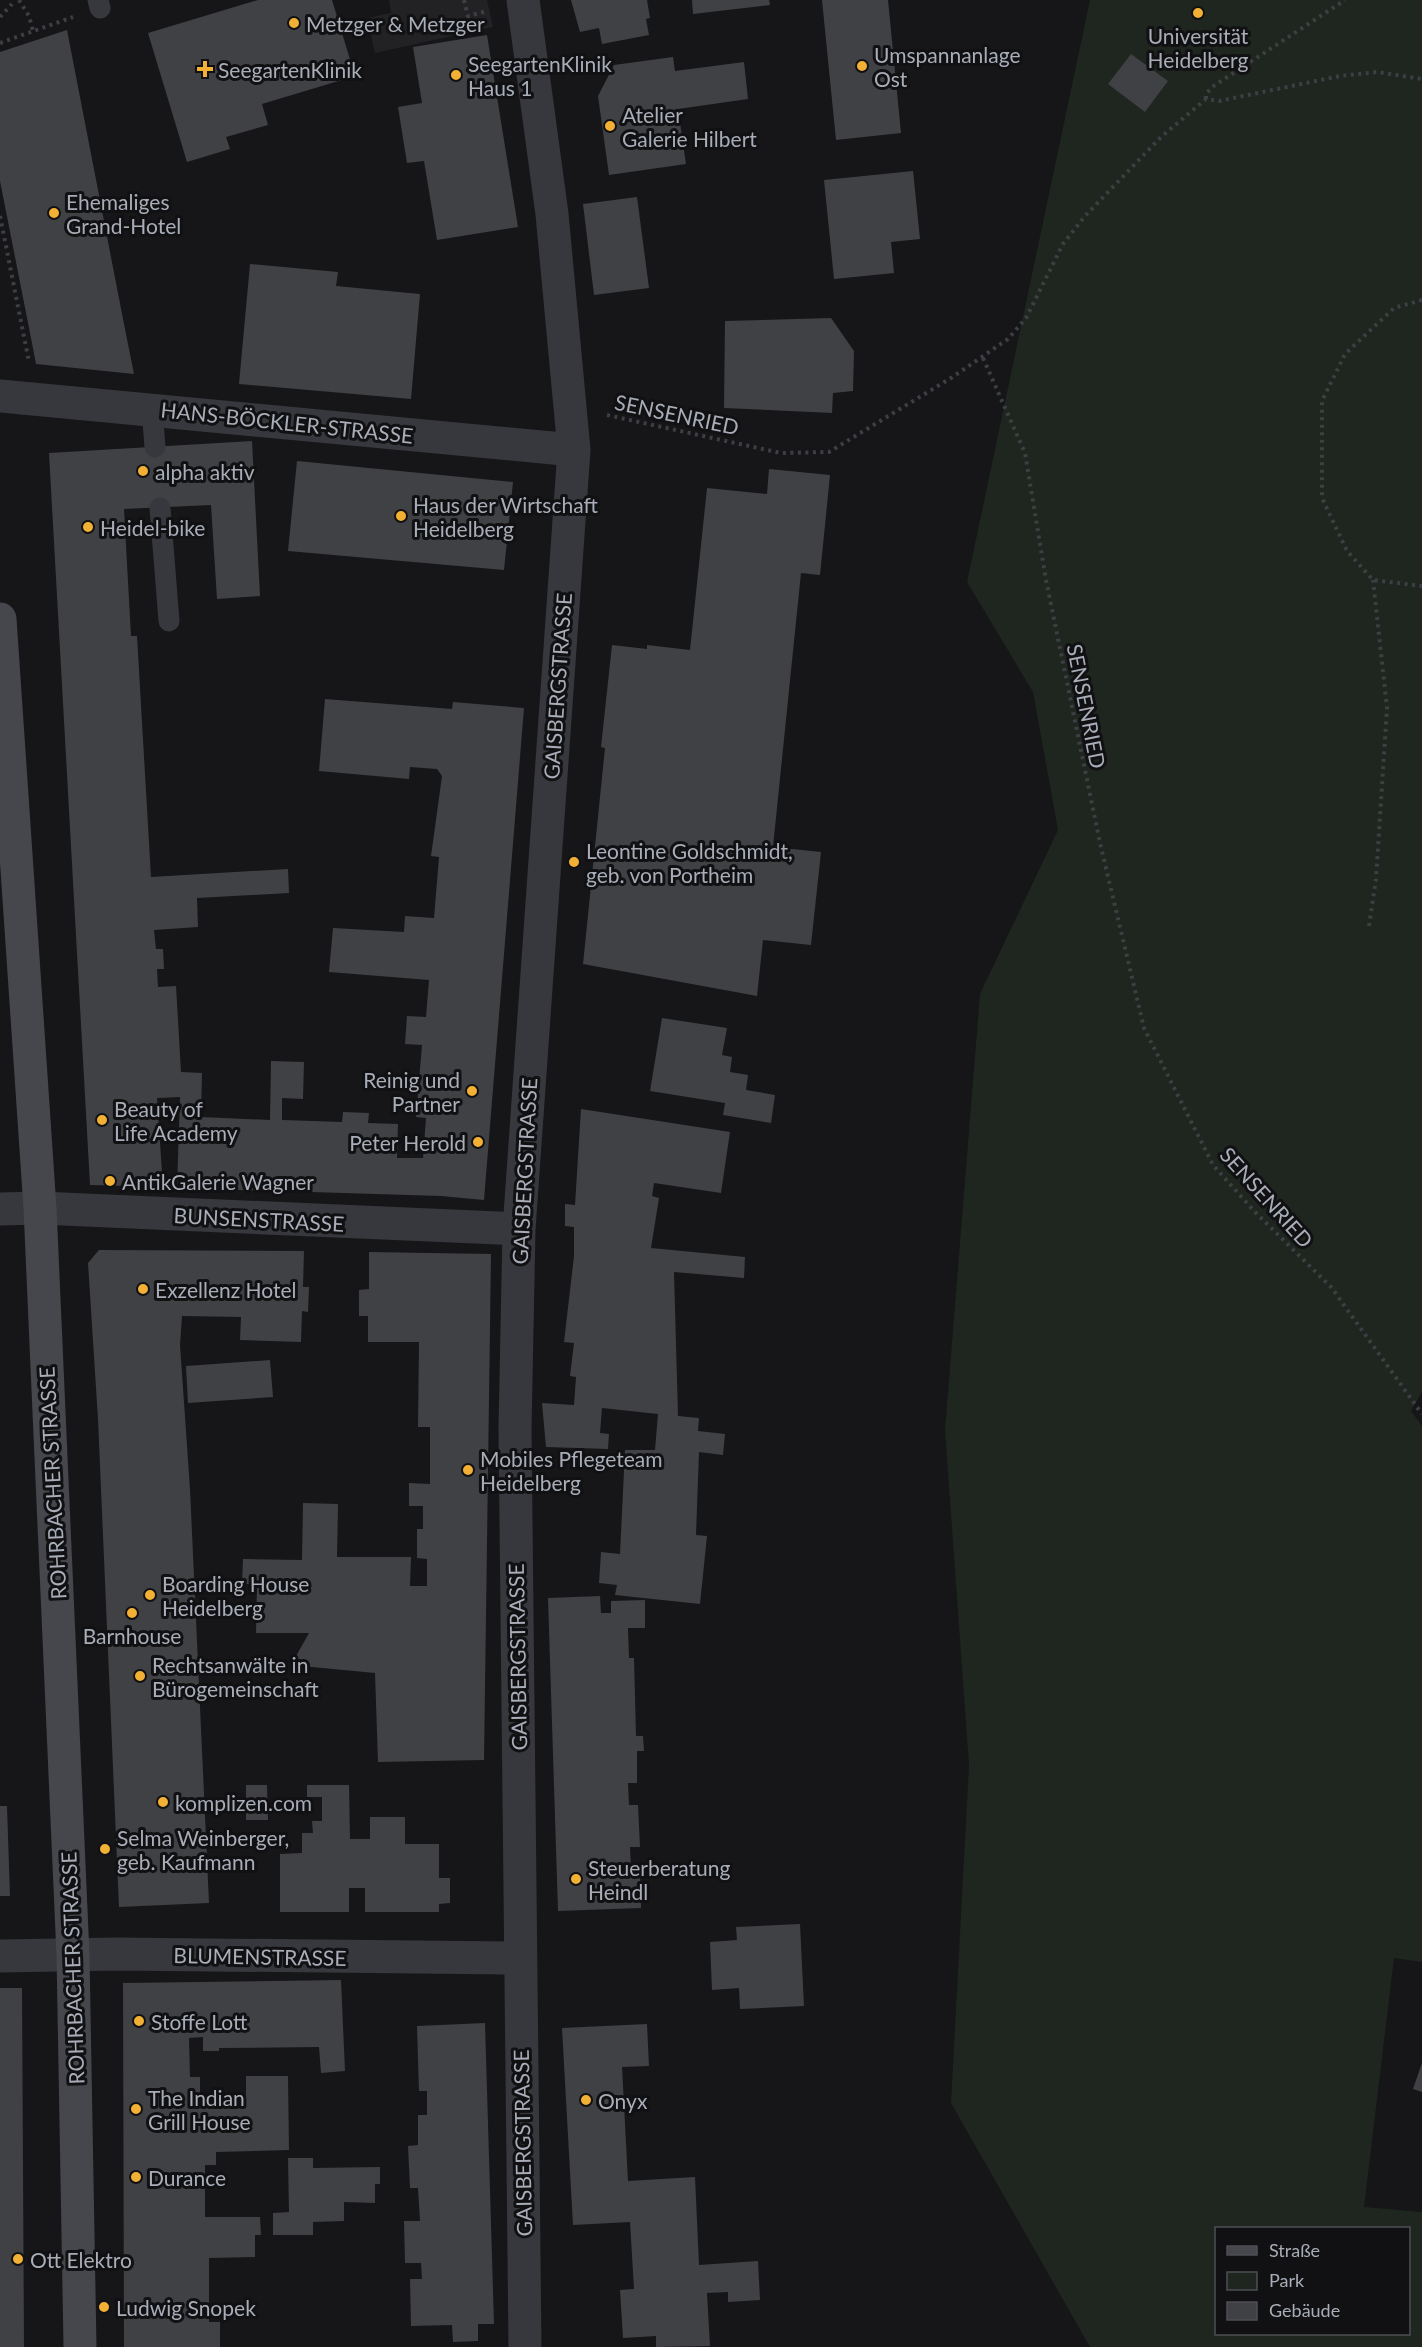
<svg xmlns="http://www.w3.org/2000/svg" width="1422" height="2347" viewBox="0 0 1422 2347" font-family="Lato,sans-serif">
<rect width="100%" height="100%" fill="#161618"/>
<path fill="#222225" d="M 389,0 L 487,0 L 493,27 L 375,53 L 367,18 L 391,13 Z"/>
<path fill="#1e261f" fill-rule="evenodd" d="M 1090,0 L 1422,0 L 1422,1392 L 1411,1411 L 1422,1426 L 1422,1962 L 1394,1958 L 1364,2207 L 1422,2212 L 1422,2347 L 1090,2347 L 951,2103 L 969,1765 L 945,1430 L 980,994 L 1058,830 L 1033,692 L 967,582 ZM 1216,2228 L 1408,2228 L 1408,2334 L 1216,2334 Z"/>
<path fill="#404145" d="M 258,0 L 332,0 L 355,76 L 262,104 L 268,125 L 226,137 L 230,149 L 187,162 L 148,33 Z
M 571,0 L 647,0 L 650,18 L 646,19 L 649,35 L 602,44 L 599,28 L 580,32 Z
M 692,0 L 769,0 L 770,5 L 693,14 Z
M 822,0 L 888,0 L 901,133 L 836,140 Z
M 67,30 L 123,319 L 134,374 L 36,364 L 31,338 L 0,181 L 0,52 Z
M 487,35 L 518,227 L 437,240 L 424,161 L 407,163 L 398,107 L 422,103 L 413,47 Z
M 1131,54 L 1168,81 L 1145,112 L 1108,84 Z
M 673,57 L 675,71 L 744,62 L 748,99 L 678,109 L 686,164 L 609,175 L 598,96 L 614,65 Z
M 913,171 L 920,239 L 891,242 L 894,273 L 834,279 L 824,180 Z
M 637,197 L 649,288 L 594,295 L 583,204 Z
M 250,264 L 338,272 L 336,286 L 420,294 L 411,399 L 239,384 Z
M 831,318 L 854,351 L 853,391 L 833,393 L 832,413 L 724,408 L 725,321 Z
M 252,441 L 260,596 L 217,599 L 211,505 L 124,509 L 131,636 L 137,636 L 151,877 L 288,869 L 289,893 L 197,898 L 198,927 L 154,930 L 156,949 L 163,949 L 164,969 L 157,969 L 158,987 L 176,986 L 181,1072 L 202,1073 L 201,1117 L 270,1120 L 271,1061 L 304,1062 L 303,1099 L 282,1098 L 282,1120 L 342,1122 L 343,1112 L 369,1113 L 368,1123 L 398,1124 L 397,1158 L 423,1158 L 426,1118 L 416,1117 L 422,1045 L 405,1044 L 407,1016 L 426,1017 L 429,980 L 329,972 L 333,928 L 404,932 L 405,916 L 434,918 L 439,857 L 431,856 L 442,776 L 437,769 L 410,767 L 409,779 L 319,771 L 325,699 L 452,709 L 453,702 L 524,708 L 484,1200 L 441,1196 L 177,1188 L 180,1097 L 157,1098 L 163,1187 L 90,1185 L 49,453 Z
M 297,461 L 513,482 L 504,570 L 288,551 Z
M 769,469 L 830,475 L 820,575 L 801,573 L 773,847 L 821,852 L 811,945 L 763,940 L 757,996 L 583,964 L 605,748 L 601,747 L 612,645 L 647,649 L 647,645 L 690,650 L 707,488 L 767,494 Z
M 662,1018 L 727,1028 L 722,1055 L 732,1057 L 730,1072 L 748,1075 L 746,1090 L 775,1095 L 771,1123 L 723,1115 L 725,1103 L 650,1091 Z
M 581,1109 L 730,1132 L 721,1193 L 654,1183 L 652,1196 L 659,1198 L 651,1248 L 745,1257 L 744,1278 L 674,1272 L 678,1416 L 699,1418 L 698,1431 L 725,1434 L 723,1455 L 699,1452 L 696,1535 L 707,1536 L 700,1604 L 615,1595 L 617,1585 L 599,1583 L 601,1552 L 620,1554 L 625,1450 L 655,1450 L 658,1414 L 602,1408 L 600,1433 L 609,1434 L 608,1449 L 546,1447 L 542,1403 L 574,1405 L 576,1377 L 570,1376 L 574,1343 L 564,1342 L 574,1256 L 574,1227 L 565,1226 L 565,1204 L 575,1205 Z
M 99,1250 L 304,1251 L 303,1287 L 309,1287 L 308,1312 L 302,1311 L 301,1342 L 240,1340 L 241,1317 L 182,1316 L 180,1345 L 190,1489 L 209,1903 L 119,1907 L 98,1419 L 88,1263 Z
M 369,1252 L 491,1254 L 484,1760 L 378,1762 L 375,1673 L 291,1665 L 309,1633 L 256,1633 L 257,1584 L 242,1584 L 243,1559 L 302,1560 L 303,1503 L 338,1504 L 337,1557 L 411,1557 L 410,1586 L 427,1586 L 427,1559 L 417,1558 L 417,1529 L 423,1529 L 423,1506 L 409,1506 L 409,1483 L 430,1484 L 430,1427 L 418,1427 L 419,1342 L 368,1342 L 368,1316 L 359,1316 L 359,1290 L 369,1289 Z
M 270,1360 L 273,1397 L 188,1403 L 186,1366 Z
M 600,1596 L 601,1613 L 611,1613 L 611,1601 L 645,1600 L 645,1628 L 628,1628 L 629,1658 L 634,1658 L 636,1736 L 643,1736 L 644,1751 L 637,1751 L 637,1783 L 628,1783 L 629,1805 L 638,1805 L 640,1847 L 630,1847 L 631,1869 L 640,1868 L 641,1908 L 558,1911 L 548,1598 Z
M 246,1785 L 267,1785 L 268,1820 L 246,1820 Z
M 307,1785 L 349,1785 L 350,1839 L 370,1839 L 370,1817 L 405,1817 L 405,1844 L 439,1844 L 439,1878 L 450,1878 L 450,1903 L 439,1904 L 439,1912 L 365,1912 L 365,1888 L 349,1888 L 349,1912 L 280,1912 L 280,1854 L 302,1853 L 302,1833 L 313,1833 L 312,1821 L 322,1821 L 322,1797 L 307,1797 Z
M 0,1806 L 7,1806 L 10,1896 L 0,1896 Z
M 800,1924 L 804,2006 L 740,2009 L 739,1988 L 712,1990 L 710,1942 L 737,1940 L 736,1927 Z
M 341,1980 L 345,2071 L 321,2073 L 319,2047 L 219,2048 L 219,2051 L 203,2051 L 203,2037 L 189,2038 L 190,2077 L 200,2077 L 200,2099 L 235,2099 L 235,2106 L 246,2106 L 246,2076 L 288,2076 L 289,2150 L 216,2152 L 216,2165 L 205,2165 L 205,2217 L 260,2217 L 261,2235 L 255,2235 L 255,2257 L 209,2258 L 209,2322 L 220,2322 L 220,2347 L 124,2347 L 123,1983 Z
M 0,1988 L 22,1988 L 24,2347 L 0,2347 Z
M 485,2023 L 494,2324 L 478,2324 L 478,2341 L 453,2342 L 452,2325 L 411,2326 L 410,2279 L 422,2279 L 421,2263 L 405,2263 L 404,2221 L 420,2221 L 418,2188 L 410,2188 L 408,2146 L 418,2145 L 418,2115 L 427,2115 L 427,2091 L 419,2091 L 417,2026 Z
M 647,2024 L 649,2066 L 622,2067 L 628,2181 L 695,2177 L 699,2265 L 758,2261 L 760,2300 L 728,2302 L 728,2292 L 707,2293 L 710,2346 L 656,2347 L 656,2336 L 623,2338 L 620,2290 L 634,2289 L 630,2222 L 573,2225 L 562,2028 Z
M 1422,2063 L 1422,2092 L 1413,2089 Z
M 288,2158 L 313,2158 L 313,2168 L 380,2167 L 380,2184 L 375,2184 L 375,2203 L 344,2202 L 344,2221 L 313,2222 L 313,2235 L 273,2235 L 273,2213 L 289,2212 Z"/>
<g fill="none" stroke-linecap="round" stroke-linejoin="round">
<path stroke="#3d3f44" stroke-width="4" stroke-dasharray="3 4.5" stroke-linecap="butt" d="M 19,0 L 29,16 L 33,31
M 464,0 L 468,16 L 487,11
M 0,17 L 12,4
M 0,43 L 73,17
M 1206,99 L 1206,94 L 1212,87 L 1345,0
M 0,216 L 29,362
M 1422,300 L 1394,308 L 1345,354 L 1322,401 L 1322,498 L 1347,551 L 1373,580 L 1422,586
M 983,358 L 1025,453 L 1046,580 L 1100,843 L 1144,1028 L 1213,1165 L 1254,1211 L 1331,1287 L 1422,1414
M 607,415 L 781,453 L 829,452 L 951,378 L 1008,339 L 1026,318 L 1063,244 L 1085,216 L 1161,137 L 1206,99 L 1219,101 L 1340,76 L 1377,72 L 1422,79
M 1369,926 L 1376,879 L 1387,708 L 1373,580"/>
<path stroke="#37383d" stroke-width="21" d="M 98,0 L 100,8
M 152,409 L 155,447
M 160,508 L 169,621"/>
<path stroke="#37383d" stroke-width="33" d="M 523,0 L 552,214 L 574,450 L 519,1229 L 515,1429 L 525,2347
M 0,396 L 574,450
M 0,1209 L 40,1208 L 519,1229
M 0,1956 L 117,1954 L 520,1958"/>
<path stroke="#45474d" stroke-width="33" d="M 0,619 L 40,1208 L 73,1955 L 80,2347"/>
</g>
<g fill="#f2b134" stroke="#111113" stroke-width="2">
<circle cx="1198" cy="13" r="6"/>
<circle cx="294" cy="23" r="6"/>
<circle cx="862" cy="66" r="6"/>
<path d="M202 60h6v6h6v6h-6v6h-6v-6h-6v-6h6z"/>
<circle cx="456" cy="75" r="6"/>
<circle cx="610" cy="126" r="6"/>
<circle cx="54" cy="213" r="6"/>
<circle cx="143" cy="471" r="6"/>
<circle cx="401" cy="516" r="6"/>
<circle cx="88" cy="527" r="6"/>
<circle cx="574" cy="862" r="6"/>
<circle cx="472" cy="1091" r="6"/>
<circle cx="102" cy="1120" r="6"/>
<circle cx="478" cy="1142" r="6"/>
<circle cx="110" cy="1181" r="6"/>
<circle cx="143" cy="1289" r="6"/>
<circle cx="468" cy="1470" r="6"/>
<circle cx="150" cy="1595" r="6"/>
<circle cx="132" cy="1613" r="6"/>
<circle cx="140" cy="1676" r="6"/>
<circle cx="163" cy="1802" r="6"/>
<circle cx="105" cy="1849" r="6"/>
<circle cx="576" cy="1879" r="6"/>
<circle cx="139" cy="2021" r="6"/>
<circle cx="586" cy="2100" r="6"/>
<circle cx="136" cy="2109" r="6"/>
<circle cx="136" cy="2177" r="6"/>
<circle cx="18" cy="2259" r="6"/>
<circle cx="104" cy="2307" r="6"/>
</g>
<g text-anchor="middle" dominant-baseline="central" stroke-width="6" stroke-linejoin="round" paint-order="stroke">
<g font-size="21" fill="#a8adb8" stroke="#111113" text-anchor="start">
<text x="306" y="23">Metzger &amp; Metzger</text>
<text x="1198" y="35" text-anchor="middle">Universität<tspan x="1198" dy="24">Heidelberg</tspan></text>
<text x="874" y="54">Umspannanlage<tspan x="874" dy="24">Ost</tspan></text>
<text x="468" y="63">SeegartenKlinik<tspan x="468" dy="24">Haus 1</tspan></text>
<text x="218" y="69">SeegartenKlinik</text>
<text x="622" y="114">Atelier<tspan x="622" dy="24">Galerie Hilbert</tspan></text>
<text x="66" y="201">Ehemaliges<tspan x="66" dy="24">Grand-Hotel</tspan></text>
<text x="155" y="471">alpha aktiv</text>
<text x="413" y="504">Haus der Wirtschaft<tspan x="413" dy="24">Heidelberg</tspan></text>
<text x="100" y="527">Heidel-bike</text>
<text x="586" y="850">Leontine Goldschmidt,<tspan x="586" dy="24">geb. von Portheim</tspan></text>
<text x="460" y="1079" text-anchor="end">Reinig und<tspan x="460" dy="24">Partner</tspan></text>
<text x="114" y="1108">Beauty of<tspan x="114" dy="24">Life Academy</tspan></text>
<text x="466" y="1142" text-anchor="end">Peter Herold</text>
<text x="122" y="1181">AntikGalerie Wagner</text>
<text x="155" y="1289">Exzellenz Hotel</text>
<text x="480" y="1458">Mobiles Pflegeteam<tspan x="480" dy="24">Heidelberg</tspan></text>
<text x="162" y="1583">Boarding House<tspan x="162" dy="24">Heidelberg</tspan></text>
<text x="132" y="1635" text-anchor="middle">Barnhouse</text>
<text x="152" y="1664">Rechtsanwälte in<tspan x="152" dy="24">Bürogemeinschaft</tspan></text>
<text x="175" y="1802">komplizen.com</text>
<text x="117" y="1837">Selma Weinberger,<tspan x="117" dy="24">geb. Kaufmann</tspan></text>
<text x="588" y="1867">Steuerberatung<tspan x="588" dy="24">Heindl</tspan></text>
<text x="151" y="2021">Stoffe Lott</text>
<text x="148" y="2097">The Indian<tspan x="148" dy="24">Grill House</tspan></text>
<text x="598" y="2100">Onyx</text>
<text x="148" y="2177">Durance</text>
<text x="30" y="2259">Ott Elektro</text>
<text x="116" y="2307">Ludwig Snopek</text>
</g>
<g font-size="21" fill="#a8adb8" stroke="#111113">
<text transform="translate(677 414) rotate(12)">SENSENRIED</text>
<text transform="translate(287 422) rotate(6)">HANS-BÖCKLER-STRASSE</text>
<text transform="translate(557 686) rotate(-86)">GAISBERGSTRASSE</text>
<text transform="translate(1087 706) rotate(79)">SENSENRIED</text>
<text transform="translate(524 1171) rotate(-87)">GAISBERGSTRASSE</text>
<text transform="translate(1267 1197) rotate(48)">SENSENRIED</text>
<text transform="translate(259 1219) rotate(3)">BUNSENSTRASSE</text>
<text transform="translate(52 1483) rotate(-93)">ROHRBACHER STRASSE</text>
<text transform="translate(517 1657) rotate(-91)">GAISBERGSTRASSE</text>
<text transform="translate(260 1956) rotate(1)">BLUMENSTRASSE</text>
<text transform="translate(72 1968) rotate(-92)">ROHRBACHER STRASSE</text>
<text transform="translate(522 2143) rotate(-91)">GAISBERGSTRASSE</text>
</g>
</g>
<rect x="1215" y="2227" width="195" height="108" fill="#111113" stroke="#4d4f55" stroke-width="1.5"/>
<rect x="1227" y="2246" width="30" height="9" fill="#45474d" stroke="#4d4f55" stroke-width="1.5"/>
<text x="1269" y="2257" font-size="18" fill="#a8adb8">Straße</text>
<rect x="1227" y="2272" width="30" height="18" fill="#1e261f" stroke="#4d4f55" stroke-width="1.5"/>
<text x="1269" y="2287" font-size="18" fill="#a8adb8">Park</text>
<rect x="1227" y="2302" width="30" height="18" fill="#404145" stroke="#4d4f55" stroke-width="1.5"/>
<text x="1269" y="2317" font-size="18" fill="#a8adb8">Gebäude</text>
</svg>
